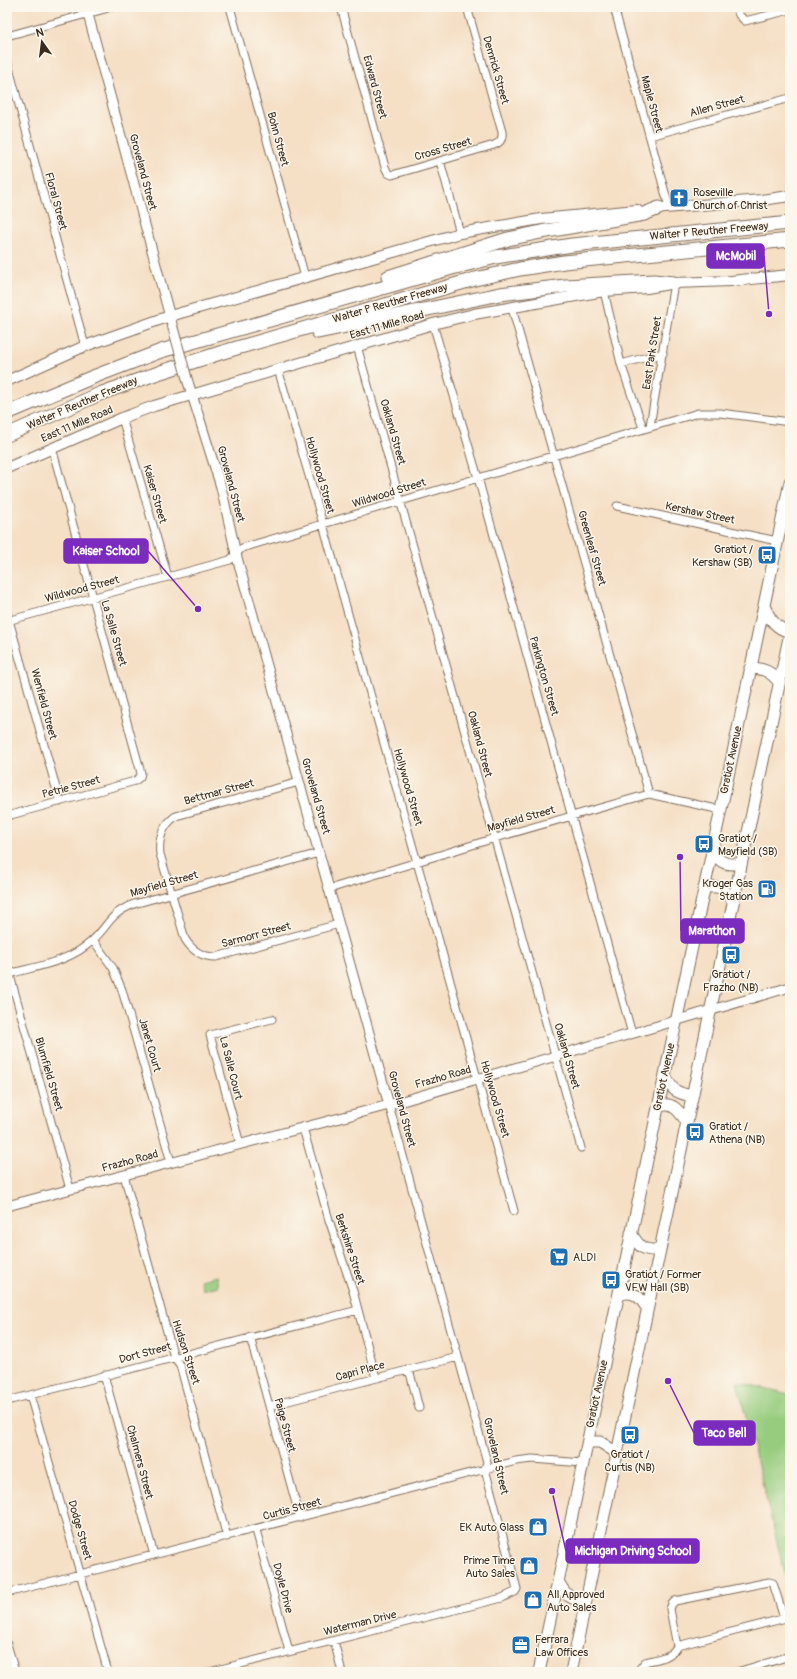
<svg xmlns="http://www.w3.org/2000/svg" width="797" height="1679" viewBox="0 0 797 1679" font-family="Pangolin,sans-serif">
<rect width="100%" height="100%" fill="#fbf7ec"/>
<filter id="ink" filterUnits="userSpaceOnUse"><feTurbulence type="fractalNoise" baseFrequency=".025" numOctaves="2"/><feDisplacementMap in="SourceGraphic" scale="8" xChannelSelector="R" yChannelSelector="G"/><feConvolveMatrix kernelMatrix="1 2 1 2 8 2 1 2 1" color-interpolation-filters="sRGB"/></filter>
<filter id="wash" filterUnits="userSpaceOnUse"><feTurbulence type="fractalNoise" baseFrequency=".012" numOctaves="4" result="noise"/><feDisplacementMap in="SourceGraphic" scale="16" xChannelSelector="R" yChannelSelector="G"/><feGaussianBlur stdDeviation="0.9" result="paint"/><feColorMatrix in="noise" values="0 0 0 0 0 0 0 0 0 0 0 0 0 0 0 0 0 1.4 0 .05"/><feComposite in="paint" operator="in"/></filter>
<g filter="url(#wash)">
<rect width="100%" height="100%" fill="#f5dfc5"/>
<path fill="#97cc7e" stroke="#697b4e" d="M 216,1276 L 218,1286 L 203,1290 L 200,1280 Z
M 737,1382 L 790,1394 L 790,1594 Z"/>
</g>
<g filter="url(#ink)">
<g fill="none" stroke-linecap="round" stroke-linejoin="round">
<defs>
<path id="minor" d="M 230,7 L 305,277
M 341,7 L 385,167 L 388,173 L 392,175 L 494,145 C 500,143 503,139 502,132 L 467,7
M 614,7 L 669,207
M 736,7 L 739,15 L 745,21 L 790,10
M 7,36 L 112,7
M 7,61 L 85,346
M 650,136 L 790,98
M 440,161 L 460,233
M 604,291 L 621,364 L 643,428
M 512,308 L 649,794
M 433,324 L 478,478 L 632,1034
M 357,346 L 581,1148
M 621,364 L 663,353
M 278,369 L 323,524 L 514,1211
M 122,418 L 168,577
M 650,426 L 674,283
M 617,506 L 777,541
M 7,613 L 60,802
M 7,621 L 230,560 L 242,548 L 698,413 L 720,413 L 790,422
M 299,782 L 176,816 C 163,825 158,837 160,854 L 185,939 C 192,951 202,957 216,957 L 339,924
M 7,816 L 135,781 L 140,777 L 141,773 L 52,448
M 329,889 L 495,838 L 649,794 L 721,810
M 93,940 L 113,968 L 122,990 L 171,1162
M 7,965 L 70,1189
M 9,974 C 38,966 70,962 93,940 C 110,924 109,914 134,904 L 319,853
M 303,1128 L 329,1220 L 353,1291 L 376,1378
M 240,1144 L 210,1035 L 272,1019
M 124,1175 L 174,1357 L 180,1365 L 227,1537
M 250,1337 L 300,1518
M 409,1369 L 419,1408
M 104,1375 L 154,1555
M 30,1395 L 108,1672
M 7,1401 L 358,1310
M 269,1406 L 458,1357
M 256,1530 L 289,1651
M 7,1593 L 516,1461 L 532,1459 L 583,1463
M 334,1641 L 342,1672
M 7,1644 L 15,1672
M 677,1646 L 790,1617
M 209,1672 L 502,1598 L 515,1592 L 517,1589 L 485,1469 L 487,1462 L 389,1105
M 637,1672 L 645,1662 C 656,1659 672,1658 677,1646 L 670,1609 L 672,1604 L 675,1601 L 769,1582 L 773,1583 L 784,1618
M 737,1672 L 790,1656"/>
<path id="tertiary" d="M 86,7 L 173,328
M 188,382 L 221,487 L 236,554 L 389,1105
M 7,1206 L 389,1105 L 790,987"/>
<path id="secondary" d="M 653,209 L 761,200 L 790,196
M 7,381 L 85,346 L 170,316 L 460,233 L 541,219 L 637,210
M 7,468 L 122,418 L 154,406 L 433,324 L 474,314 L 604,291 L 647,288 L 674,283 L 731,281 L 790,275"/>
<path id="primary" d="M 764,606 C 770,619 775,628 790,632
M 750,668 C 764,668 771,672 779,682
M 712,851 C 720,863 727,866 741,863
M 704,888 C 719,884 725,889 733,901
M 665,1074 C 671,1090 676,1093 692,1096
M 658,1107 C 672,1100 679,1111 687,1122
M 631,1233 C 639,1247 643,1251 659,1250
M 619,1295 C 633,1289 640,1297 647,1308
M 588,1442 L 600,1442 L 617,1453
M 558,1581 C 565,1594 570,1602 586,1598
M 539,1672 L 790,482
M 571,1672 L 790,633"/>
<path id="motorway" d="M 388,277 L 508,239 L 541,232 L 644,214 L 659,208
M 318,332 L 500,294 L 565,286 L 654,281 L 674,283
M 7,413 L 93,377 L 161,351 L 452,268 L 496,257 L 572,245 L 790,223
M 7,435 L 102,393 L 161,372 L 223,352 L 475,279 L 520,269 L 564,262 L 790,240"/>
</defs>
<use href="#minor" stroke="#7c6958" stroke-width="9"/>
<use href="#tertiary" stroke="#7c6958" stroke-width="11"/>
<use href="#secondary" stroke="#7c6958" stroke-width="12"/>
<use href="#primary" stroke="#7c6958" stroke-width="13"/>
<use href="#motorway" stroke="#7c6958" stroke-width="15"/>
<use href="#minor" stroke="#fff" stroke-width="7"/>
<use href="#tertiary" stroke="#fff" stroke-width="9"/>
<use href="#secondary" stroke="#fff" stroke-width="10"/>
<use href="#primary" stroke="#fff" stroke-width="11"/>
<use href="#motorway" stroke="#fff" stroke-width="13"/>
<defs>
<path id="tertiary-bridge" d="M 173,328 L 188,382"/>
</defs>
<use href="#tertiary-bridge" stroke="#7c6958" stroke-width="11" stroke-linecap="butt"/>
<use href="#tertiary-bridge" stroke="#fff" stroke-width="9"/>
</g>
</g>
<defs>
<symbol id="church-square" viewBox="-11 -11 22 22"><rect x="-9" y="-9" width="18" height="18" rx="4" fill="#1f6fb2" stroke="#fbf7ec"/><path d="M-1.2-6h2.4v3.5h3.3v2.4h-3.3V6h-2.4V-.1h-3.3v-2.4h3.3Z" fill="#fff"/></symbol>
<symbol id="bus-square" viewBox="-11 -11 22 22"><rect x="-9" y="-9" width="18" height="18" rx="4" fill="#1f6fb2" stroke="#fbf7ec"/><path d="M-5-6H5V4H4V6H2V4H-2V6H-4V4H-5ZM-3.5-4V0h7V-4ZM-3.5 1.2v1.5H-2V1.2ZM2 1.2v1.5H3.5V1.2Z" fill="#fff"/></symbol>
<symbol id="fuel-square" viewBox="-11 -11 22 22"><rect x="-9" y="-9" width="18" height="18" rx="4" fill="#1f6fb2" stroke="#fbf7ec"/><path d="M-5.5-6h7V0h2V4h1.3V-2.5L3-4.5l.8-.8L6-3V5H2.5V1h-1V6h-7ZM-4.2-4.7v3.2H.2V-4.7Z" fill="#fff"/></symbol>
<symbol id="supermarket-square" viewBox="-11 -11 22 22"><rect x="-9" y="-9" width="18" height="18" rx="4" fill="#1f6fb2" stroke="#fbf7ec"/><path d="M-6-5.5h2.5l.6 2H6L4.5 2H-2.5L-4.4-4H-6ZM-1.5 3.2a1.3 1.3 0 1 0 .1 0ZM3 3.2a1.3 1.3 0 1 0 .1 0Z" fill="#fff"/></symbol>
<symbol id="shop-square" viewBox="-11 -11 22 22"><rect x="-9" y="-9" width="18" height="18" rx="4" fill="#1f6fb2" stroke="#fbf7ec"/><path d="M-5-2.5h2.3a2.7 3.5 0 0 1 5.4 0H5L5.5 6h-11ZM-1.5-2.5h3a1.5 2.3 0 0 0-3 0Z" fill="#fff"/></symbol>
<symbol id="office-square" viewBox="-11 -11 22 22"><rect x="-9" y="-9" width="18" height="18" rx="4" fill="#1f6fb2" stroke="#fbf7ec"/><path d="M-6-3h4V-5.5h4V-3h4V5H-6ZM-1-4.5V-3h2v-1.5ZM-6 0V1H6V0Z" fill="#fff"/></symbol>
</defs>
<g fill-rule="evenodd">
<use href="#church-square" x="668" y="187" width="22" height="22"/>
<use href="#bus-square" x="756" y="544" width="22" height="22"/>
<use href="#bus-square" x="693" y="833" width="22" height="22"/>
<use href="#fuel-square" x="756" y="878" width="22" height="22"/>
<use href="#bus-square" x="720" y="944" width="22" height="22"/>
<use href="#bus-square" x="684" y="1121" width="22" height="22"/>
<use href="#supermarket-square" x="548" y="1246" width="22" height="22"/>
<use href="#bus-square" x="600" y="1269" width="22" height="22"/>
<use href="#bus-square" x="619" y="1424" width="22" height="22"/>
<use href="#shop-square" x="527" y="1516" width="22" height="22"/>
<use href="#shop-square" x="518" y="1555" width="22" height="22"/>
<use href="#shop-square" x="522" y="1589" width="22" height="22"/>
<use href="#office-square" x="510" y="1634" width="22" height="22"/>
</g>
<g text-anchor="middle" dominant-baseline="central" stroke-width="3" stroke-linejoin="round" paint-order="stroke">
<g font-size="11" fill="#3b2a1e" stroke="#fbf7ec">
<text transform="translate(496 70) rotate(74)">Demrick Street</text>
<text transform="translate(375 87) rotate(75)">Edward Street</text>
<text transform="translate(652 104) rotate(75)">Maple Street</text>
<text transform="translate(717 106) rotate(-15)">Allen Street</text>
<text transform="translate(278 139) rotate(75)">Bohn Street</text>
<text transform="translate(443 149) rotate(-16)">Cross Street</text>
<text transform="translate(143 172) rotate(75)">Groveland Street</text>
<text transform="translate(56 201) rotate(75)">Floral Street</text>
<text transform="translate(709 231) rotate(-5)">Walter P Reuther Freeway</text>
<text transform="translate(390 303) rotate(-16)">Walter P Reuther Freeway</text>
<text transform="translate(387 325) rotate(-16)">East 11 Mile Road</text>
<text transform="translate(652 353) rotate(-81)">East Park Street</text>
<text transform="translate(82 403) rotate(-23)">Walter P Reuther Freeway</text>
<text transform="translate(77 424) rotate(-23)">East 11 Mile Road</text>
<text transform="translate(393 432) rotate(74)">Oakland Street</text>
<text transform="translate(320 475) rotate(74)">Hollywood Street</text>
<text transform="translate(231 484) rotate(75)">Groveland Street</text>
<text transform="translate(389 493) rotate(-17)">Wildwood Street</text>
<text transform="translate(155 494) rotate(74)">Kaiser Street</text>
<text transform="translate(700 513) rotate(12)">Kershaw Street</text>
<text transform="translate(592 548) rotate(74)">Greenleaf Street</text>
<text transform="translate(82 589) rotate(-15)">Wildwood Street</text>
<text transform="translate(114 633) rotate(74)">La Salle Street</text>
<text transform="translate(544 676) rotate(74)">Parkington Street</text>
<text transform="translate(44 704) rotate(75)">Wenfield Street</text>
<text transform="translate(480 744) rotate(75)">Oakland Street</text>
<text transform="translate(731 760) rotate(-78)">Gratiot Avenue</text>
<text transform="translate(71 787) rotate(-15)">Petrie Street</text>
<text transform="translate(408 787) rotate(74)">Hollywood Street</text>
<text transform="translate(219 792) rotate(-15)">Bettmar Street</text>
<text transform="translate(316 796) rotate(74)">Groveland Street</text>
<text transform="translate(521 819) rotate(-16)">Mayfield Street</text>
<text transform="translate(164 884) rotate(-16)">Mayfield Street</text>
<text transform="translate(256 935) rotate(-15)">Sarmorr Street</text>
<text transform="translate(150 1045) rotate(74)">Janet Court</text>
<text transform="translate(567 1056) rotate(74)">Oakland Street</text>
<text transform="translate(231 1068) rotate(76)">La Salle Court</text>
<text transform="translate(49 1074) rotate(74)">Blumfield Street</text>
<text transform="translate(443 1077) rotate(-16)">Frazho Road</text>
<text transform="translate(664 1077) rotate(-78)">Gratiot Avenue</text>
<text transform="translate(495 1099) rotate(74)">Hollywood Street</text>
<text transform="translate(402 1109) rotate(75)">Groveland Street</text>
<text transform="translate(130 1161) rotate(-15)">Frazho Road</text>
<text transform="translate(350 1249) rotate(72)">Berkshire Street</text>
<text transform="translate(186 1352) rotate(72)">Hudson Street</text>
<text transform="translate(145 1353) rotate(-15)">Dort Street</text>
<text transform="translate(360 1371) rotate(-15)">Capri Place</text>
<text transform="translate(597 1394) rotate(-78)">Gratiot Avenue</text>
<text transform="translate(285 1425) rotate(75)">Paige Street</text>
<text transform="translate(496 1456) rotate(77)">Groveland Street</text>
<text transform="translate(140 1462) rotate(75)">Chalmers Street</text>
<text transform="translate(292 1509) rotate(-15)">Curtis Street</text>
<text transform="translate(80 1530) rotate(74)">Dodge Street</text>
<text transform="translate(283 1588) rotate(75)">Doyle Drive</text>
<text transform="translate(360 1623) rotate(-14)">Waterman Drive</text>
</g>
<g font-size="11" fill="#3b2a1e" stroke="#fbf7ec" text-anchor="start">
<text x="693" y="192">Roseville<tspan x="693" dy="13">Church of Christ</tspan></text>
<text x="753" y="549" text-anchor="end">Gratiot /<tspan x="753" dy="13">Kershaw (SB)</tspan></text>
<text x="718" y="838">Gratiot /<tspan x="718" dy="13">Mayfield (SB)</tspan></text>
<text x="753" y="883" text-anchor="end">Kroger Gas<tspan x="753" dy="13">Station</tspan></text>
<text x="731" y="974" text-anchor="middle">Gratiot /<tspan x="731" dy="13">Frazho (NB)</tspan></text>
<text x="709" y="1126">Gratiot /<tspan x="709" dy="13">Athena (NB)</tspan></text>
<text x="573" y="1257">ALDI</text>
<text x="625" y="1274">Gratiot / Former<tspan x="625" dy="13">VFW Hall (SB)</tspan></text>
<text x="630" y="1454" text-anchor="middle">Gratiot /<tspan x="630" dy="13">Curtis (NB)</tspan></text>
<text x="524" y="1527" text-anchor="end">EK Auto Glass</text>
<text x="515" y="1560" text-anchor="end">Prime Time<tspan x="515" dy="13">Auto Sales</tspan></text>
<text x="547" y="1594">All Approved<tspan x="547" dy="13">Auto Sales</tspan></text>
<text x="535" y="1639">Ferrara<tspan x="535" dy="13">Law Offices</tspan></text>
</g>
</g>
<path fill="none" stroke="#7b2cbf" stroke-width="1.5" d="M769 314L764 256M198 609L148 551M680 857L681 931M668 1381L694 1433M552 1491L566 1551"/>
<g fill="#7b2cbf" stroke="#fbf7ec" stroke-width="1.5">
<circle cx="769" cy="314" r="4"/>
<circle cx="198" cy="609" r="4"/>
<circle cx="680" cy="857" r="4"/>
<circle cx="668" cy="1381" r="4"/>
<circle cx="552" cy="1491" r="4"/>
</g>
<g fill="#7b2cbf" stroke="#7b2cbf" stroke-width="1.5">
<rect x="707" y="244" width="57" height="24" rx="4"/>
<rect x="64" y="539" width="84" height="24" rx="4"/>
<rect x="681" y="919" width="63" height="24" rx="4"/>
<rect x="694" y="1421" width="61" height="24" rx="4"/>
<rect x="566" y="1539" width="133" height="24" rx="4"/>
</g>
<g font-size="12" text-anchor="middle" font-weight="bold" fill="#fff">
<text x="736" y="260">McMobil</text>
<text x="106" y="555">Kaiser School</text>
<text x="712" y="935">Marathon</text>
<text x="724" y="1437">Taco Bell</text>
<text x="633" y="1555">Michigan Driving School</text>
</g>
<rect width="797" height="1679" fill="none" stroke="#fbf7ec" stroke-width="24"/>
<g transform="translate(42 42) rotate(346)" stroke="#fbf7ec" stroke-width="3" paint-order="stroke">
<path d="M0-3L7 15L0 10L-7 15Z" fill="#3b2a1e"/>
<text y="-6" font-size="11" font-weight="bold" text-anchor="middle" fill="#3b2a1e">N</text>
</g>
</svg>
